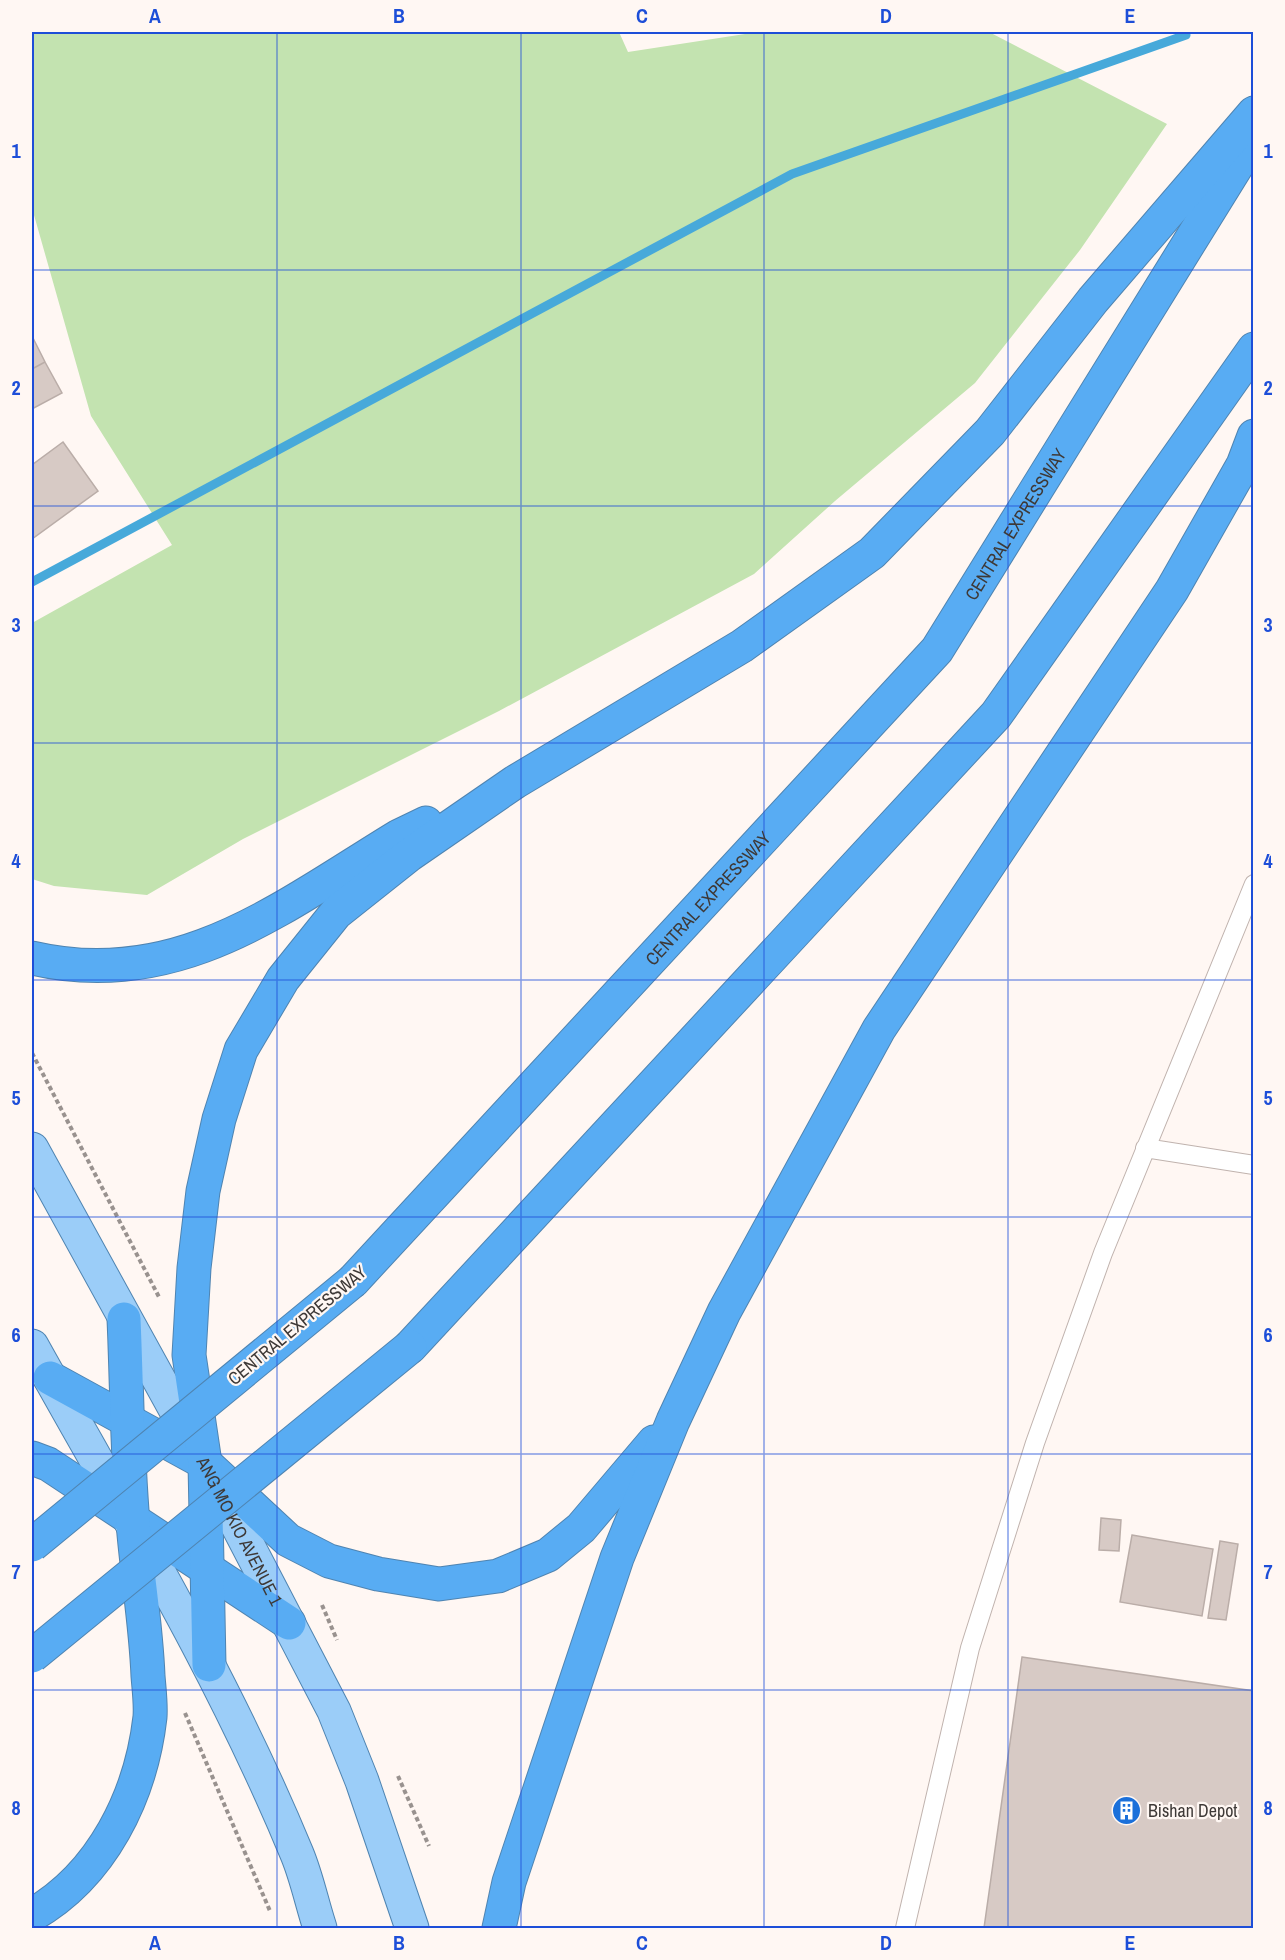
<svg xmlns="http://www.w3.org/2000/svg" width="1285" height="1960" viewBox="0 0 1285 1960" font-family="'Archivo Narrow',sans-serif">
<rect width="100%" height="100%" fill="#fff7f3"/>
<path fill="#c3e3b0" d="M 32,32 L 619,32 L 628,52 L 758,32 L 989,32 L 1167,124 L 1080,250 L 975,383 L 835,501 L 754,574 L 499,711 L 243,839 L 147,895 L 54,886 L 32,879 L 32,623 L 172,545 L 91,416 L 32,208 Z"/>
<g fill="none" stroke-linecap="round" stroke-linejoin="round">
<path stroke="#47a9da" stroke-width="9" d="M 32,582 L 792,174 L 1186,35"/>
</g>
<path fill="#d7cac5" stroke="#baada8" stroke-width="1.5" d="M 32,336 L 45,362 L 32,369 Z
M 45,362 L 62,393 L 32,409 L 32,369 Z
M 63,442 L 98,491 L 32,539 L 32,465 Z
M 1101,1518 L 1121,1520 L 1119,1551 L 1099,1550 Z
M 1132,1535 L 1213,1549 L 1202,1616 L 1120,1602 Z
M 1220,1541 L 1238,1544 L 1226,1620 L 1208,1618 Z
M 1022,1657 L 1254,1691 L 1254,1928 L 984,1928 Z"/>
<g fill="none" stroke-linecap="round" stroke-linejoin="round">
<defs>
<path id="lane" d="M 1145,1148 L 1254,1165
M 905,1928 L 970,1648 L 1035,1443 L 1103,1253 L 1254,884"/>
<g id="primary">
<path id="s1" d="M 32,1149 L 205,1463 L 334,1711 L 362,1781 L 412,1928"/>
<path d="M 32,1346 C 125,1513 224,1677 297,1854 C 307,1878 312,1904 320,1928"/>
</g>
<g id="highway">
<path d="M 32,958 C 178,992 282,907 399,836 L 426,823"/>
<path id="s2" d="M 353,1281 L 937,650 L 1254,138"/>
<path d="M 410,1347 L 996,715 L 1254,349"/>
<path d="M 50,1378 L 205,1463 L 288,1540 L 329,1561 L 378,1574 L 439,1584 L 498,1576 L 548,1555 L 581,1528 L 654,1442"/>
<path d="M 32,1458 L 48,1464 L 289,1623"/>
<path d="M 209,1665 L 205,1463 L 189,1355 L 194,1268 L 203,1191 L 219,1119 L 241,1050 L 283,979 L 336,913 L 409,855 L 515,782 L 742,646 L 872,553 L 990,432 L 1093,300 L 1254,113"/>
<path d="M 32,1915 C 102,1875 141,1796 150,1717 C 151,1704 149,1689 148,1676 C 146,1624 137,1574 133,1523 C 127,1455 127,1387 124,1319"/>
<path d="M 499,1928 L 509,1882 L 617,1558 L 673,1421 L 724,1312 L 879,1029 L 1172,590 L 1243,465 L 1254,436"/>
</g>
</defs>
<use href="#lane" stroke="#c0b3ae" stroke-width="20"/>
<use href="#primary" stroke="#4f84b1" stroke-width="35"/>
<use href="#highway" stroke="#4f84b1" stroke-width="35"/>
<path stroke="#99928f" stroke-width="4" stroke-dasharray="4.5 3" stroke-linecap="butt" d="M 32,1053 L 159,1297
M 322,1605 L 337,1640
M 185,1713 L 270,1911
M 398,1776 L 429,1846"/>
<use href="#lane" stroke="#fff" stroke-width="18"/>
<use href="#primary" stroke="#9bcdf8" stroke-width="33"/>
<use href="#highway" stroke="#58acf3" stroke-width="33"/>
<defs>
<path id="highway-bridge" d="M 32,1545 L 353,1281
M 32,1656 L 410,1347"/>
</defs>
<use href="#highway-bridge" stroke="#4f84b1" stroke-width="35" stroke-linecap="butt"/>
<use href="#highway-bridge" stroke="#58acf3" stroke-width="33"/>
</g>
<path fill="none" stroke="#1d4ed8" stroke-width="1.5" stroke-opacity="0.55" d="M 277,32 L 277,1928M 521,32 L 521,1928M 764,32 L 764,1928M 1008,32 L 1008,1928M 32,270 L 1254,270M 32,506 L 1254,506M 32,743 L 1254,743M 32,980 L 1254,980M 32,1217 L 1254,1217M 32,1454 L 1254,1454M 32,1690 L 1254,1690"/>
<defs>
<symbol id="building-disc" viewBox="-11 -11 22 22"><circle r="9.5" fill="#1b70da" stroke="#fff7f3"/><path d="M-4-6H4V6H1V3H-1V6H-4ZM-2.5-4.3h1.7v1.8h-1.7ZM.8-4.3h1.7v1.8H.8ZM-2.5-1h1.7V.8h-1.7ZM.8-1h1.7V.8H.8Z" fill="#fff"/></symbol>
</defs>
<g fill-rule="evenodd">
<use href="#building-disc" x="1110" y="1794" width="33" height="33"/>
</g>
<g text-anchor="middle" dominant-baseline="central" stroke-width="4.5" stroke-linejoin="round" paint-order="stroke">
<g font-size="18" fill="#3e3937" stroke="#fff7f3">
<text stroke="none"><textPath href="#s2" startOffset="1008">CENTRAL EXPRESSWAY</textPath></text>
<text stroke="none"><textPath href="#s2" startOffset="522">CENTRAL EXPRESSWAY</textPath></text>
<text transform="translate(297 1325) rotate(-40)">CENTRAL EXPRESSWAY</text>
<text stroke="none"><textPath href="#s1" startOffset="435">ANG MO KIO AVENUE 1</textPath></text>
</g>
<g font-size="18" fill="#3e3937" stroke="#fff7f3" text-anchor="start">
<text x="1148" y="1810">Bishan Depot</text>
</g>
</g>
<rect width="1285" height="1960" fill="none" stroke="#fff7f3" stroke-width="66"/>
<rect x="33" y="33" width="1219" height="1894" fill="none" stroke="#1d4ed8" stroke-width="2"/>
<g font-size="20" text-anchor="middle" font-weight="bold" fill="#1d4ed8">
<text x="155" y="23">A</text>
<text x="399" y="23">B</text>
<text x="642" y="23">C</text>
<text x="886" y="23">D</text>
<text x="1130" y="23">E</text>
<text x="16" y="158">1</text>
<text x="1268" y="158">1</text>
<text x="16" y="395">2</text>
<text x="1268" y="395">2</text>
<text x="16" y="632">3</text>
<text x="1268" y="632">3</text>
<text x="16" y="868">4</text>
<text x="1268" y="868">4</text>
<text x="16" y="1105">5</text>
<text x="1268" y="1105">5</text>
<text x="16" y="1342">6</text>
<text x="1268" y="1342">6</text>
<text x="16" y="1579">7</text>
<text x="1268" y="1579">7</text>
<text x="16" y="1815">8</text>
<text x="1268" y="1815">8</text>
<text x="155" y="1950">A</text>
<text x="399" y="1950">B</text>
<text x="642" y="1950">C</text>
<text x="886" y="1950">D</text>
<text x="1130" y="1950">E</text>
</g>
</svg>
